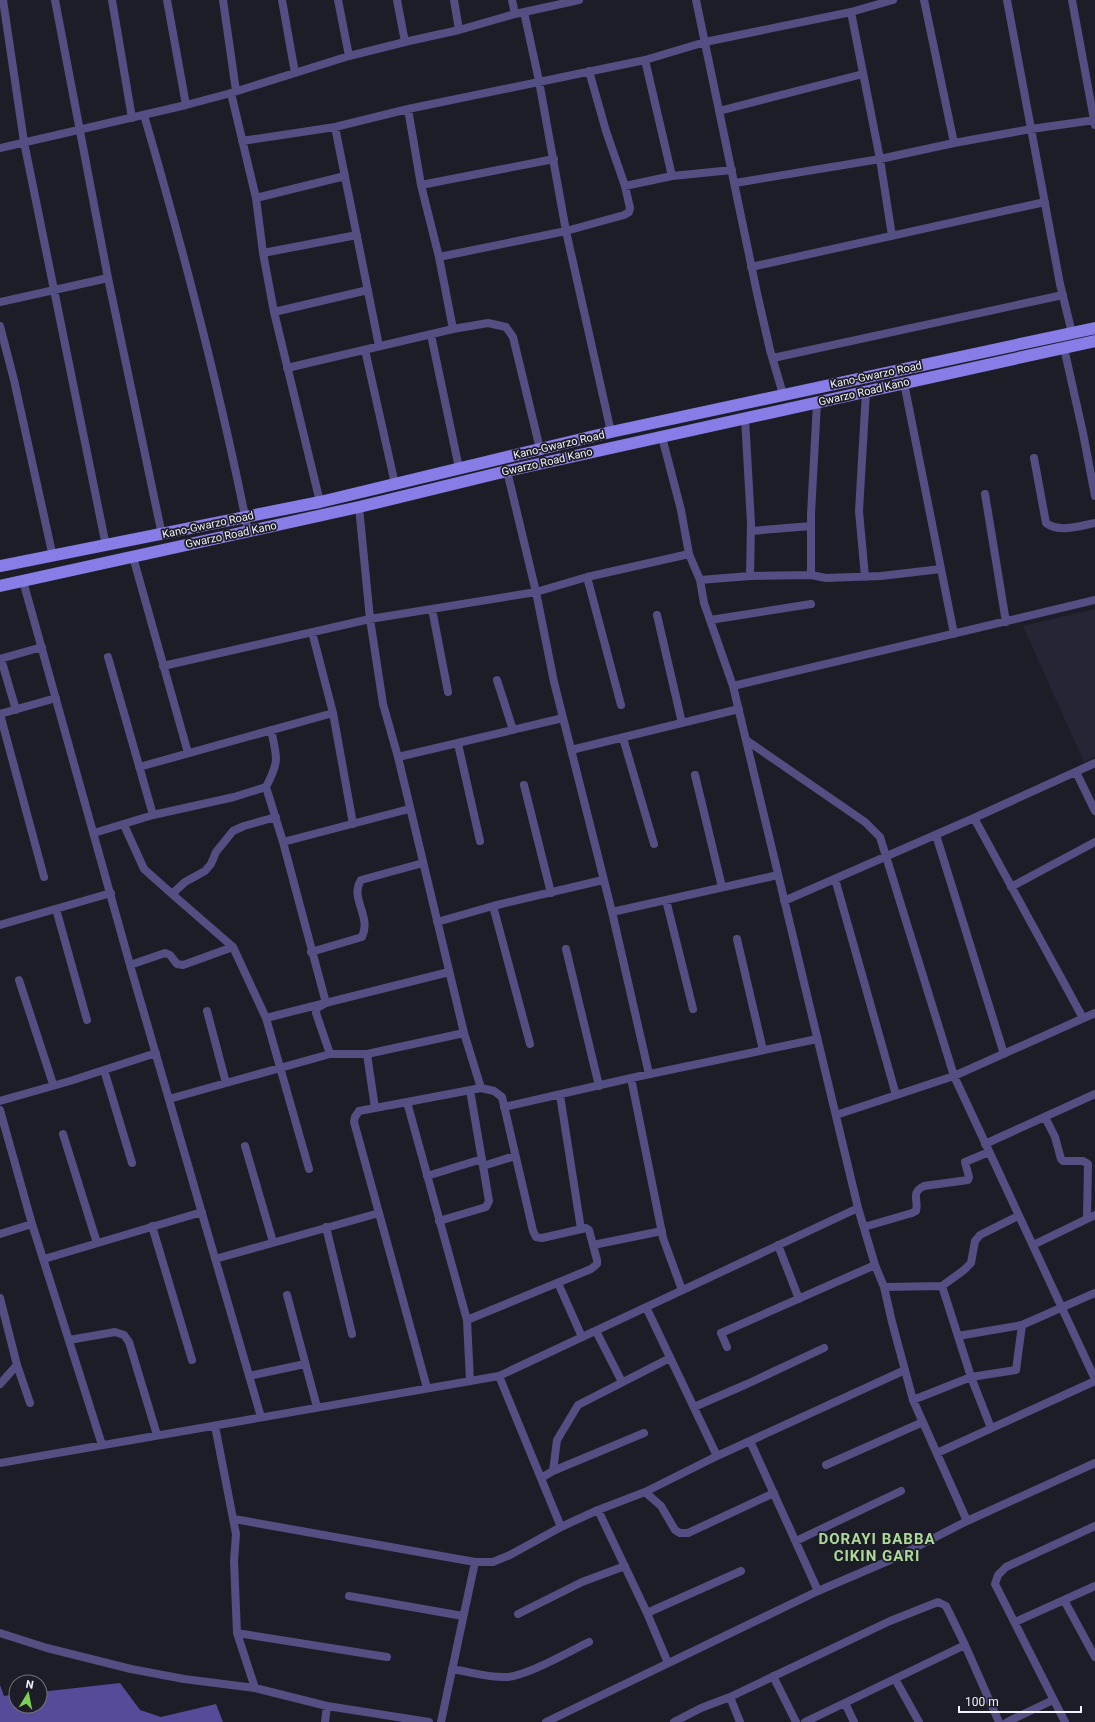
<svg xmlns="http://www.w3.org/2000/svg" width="1095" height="1722" viewBox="0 0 1095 1722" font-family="Roboto,sans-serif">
<rect width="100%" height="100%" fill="#1d1d27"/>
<path fill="#262535" d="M 1095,609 L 1095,756 L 1084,762 L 1023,626 Z"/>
<path fill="#554b99" d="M 120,1683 L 140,1710 L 161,1717 L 216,1704 L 223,1722 L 0,1722 L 0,1685 L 4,1696 L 16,1694 L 16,1706 L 40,1706 L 40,1692 Z"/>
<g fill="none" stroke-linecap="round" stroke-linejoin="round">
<path stroke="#534f82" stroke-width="8" d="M 3,0 L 24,142 L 106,546
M 55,0 L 108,278 L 162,535
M 112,0 L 132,118
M 167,0 L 186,105
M 223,0 L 236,91
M 282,0 L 295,73
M 338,0 L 349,56
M 397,0 L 405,42
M 454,0 L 459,30
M 512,0 L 515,14
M 696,0 L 757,293 L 770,350 L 783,394
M 924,0 L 954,143
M 1007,0 L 1060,284 L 1072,333
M 1072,0 L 1095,125
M 524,12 L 539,81 L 566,231 L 611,432
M 851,12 L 880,159 L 892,236
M 645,60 L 672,176
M 589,71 L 606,131 L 625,186 L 672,176 L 732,170
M 231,93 L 256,198 L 263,253 L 274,312 L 320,502
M 408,109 L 421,185 L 439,257 L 453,329
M 719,111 L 863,74
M 144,115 C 184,252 220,390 248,531
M 335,127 L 379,346
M 242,141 L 335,127 L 408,109 L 645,60 L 705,42 L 851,12 L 893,0
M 0,148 L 186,105 L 231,93 L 349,56 L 409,41 L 459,30 L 515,14 L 579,0
M 735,183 L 880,159 L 954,143 L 1031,129 L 1095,120
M 421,185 L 554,159
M 256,198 L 345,176
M 263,253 L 357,235
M 439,257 L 566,231 L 624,215 L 629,212 L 630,208 L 625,186
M 751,267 L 1045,202
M 0,302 L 108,278
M 274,312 L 368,290
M 0,326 L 14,380 L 53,557
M 431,335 L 459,468
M 1064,348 L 1083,433 L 1095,496
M 365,350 L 395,484
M 773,358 L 1063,295
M 287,368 L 453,329 L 488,323 L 506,327 L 513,337 L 540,449
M 904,383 L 954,634
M 745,418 L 751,523 L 750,576
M 662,437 L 681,510 L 689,554 L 700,580 L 704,603 L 733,686 L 858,1208 L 875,1265 L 884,1287 L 892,1322 L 913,1400 L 967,1521
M 1034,458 L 1046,523 C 1059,533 1079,526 1095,523
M 507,471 L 536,592 L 554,682 L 612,912 L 649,1074
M 985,494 L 1006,622
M 359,507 L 370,619 L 383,704 L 398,757 L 464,1033 L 481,1088 L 494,1091 L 502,1097 L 533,1231 L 536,1237 L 542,1238 L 586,1228 L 589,1230 L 597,1260 L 597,1264 L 591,1269 L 467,1320 L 470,1381
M 751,531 L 811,526
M 133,557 L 188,753
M 811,575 L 811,514 L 817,403
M 587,577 L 621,705
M 865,577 L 859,511 L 866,392
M 700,580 L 750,576 L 811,575 L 826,578 L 881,576 L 941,569
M 23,581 L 130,965 L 261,1417
M 432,609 L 448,692
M 657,615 L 682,723
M 710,620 L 811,604
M 312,632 L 333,713 L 353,824
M 108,657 L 153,815
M 0,659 L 42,647
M 1,659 L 16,710
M 163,666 L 370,619 L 536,592 L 587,577 L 689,554
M 497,680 L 513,730
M 733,686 L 1095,600
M 0,714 L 44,877
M 0,714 L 56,698
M 623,738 L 654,844
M 746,740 L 865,822 L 880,837 L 954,1076 L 1095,1379
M 458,744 L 480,841
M 571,750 L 739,709
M 398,757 L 563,718
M 139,767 L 333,713
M 1076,772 L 1095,811
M 695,775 L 722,887
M 524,785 L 551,893
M 266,787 C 280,760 277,758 271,730
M 124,825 L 144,869 L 172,894
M 94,833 L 153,815 L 234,797 L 266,787 L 283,842 L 326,1003 L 317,1008 L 316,1013 L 330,1054 L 367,1054 L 464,1033
M 936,835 L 1004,1054
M 283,842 L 409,809
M 835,879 L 896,1095
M 1011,887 L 1095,842
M 666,900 L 693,1009
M 784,901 L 974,818
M 493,906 L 530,1044
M 56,909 L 87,1020
M 612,912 L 778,875
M 437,922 L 493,906 L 603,880
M 0,925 L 111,893
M 737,939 L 763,1050
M 566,949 L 599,1086
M 311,952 L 362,937 C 372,916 349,898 361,880 L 423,863
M 130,965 L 165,953 L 170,955 L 177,964 L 183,965 L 233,947
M 19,980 L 53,1084
M 207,1011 L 226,1083
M 266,1018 L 233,947 L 172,894 L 185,882 L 205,871 L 211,864 L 216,852 L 233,831 L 244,826 L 276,817
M 1083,1018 L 974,818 L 1095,763
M 367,1054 L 375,1108
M 104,1070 L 132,1163
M 631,1078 L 663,1238 L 682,1290
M 560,1095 L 581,1229
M 169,1099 L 330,1054
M 0,1101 L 70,1081 L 156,1053
M 407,1102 L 359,1111 L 355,1117 L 354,1122 L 427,1388
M 504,1107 L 631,1078 L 817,1039
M 0,1110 L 32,1224 L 102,1445
M 836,1115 L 954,1076 L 1095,1013
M 1045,1117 L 1055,1137 L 1061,1159 L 1063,1161 L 1083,1161 L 1088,1164 L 1087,1218
M 63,1134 L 97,1243
M 985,1144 L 1095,1094
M 245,1146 L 273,1242
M 483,1166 L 515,1156
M 309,1169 L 266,1018 L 449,972
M 427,1176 L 482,1159
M 439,1221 L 486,1207 L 489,1201 L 470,1090
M 152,1226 L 192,1360
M 326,1227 L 352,1334
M 864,1227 L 912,1213 L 916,1211 C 919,1200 910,1193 924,1186 L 968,1180 L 969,1177 L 965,1162 L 989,1152
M 0,1234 L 32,1224
M 593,1245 L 662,1231
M 778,1245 L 799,1299
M 1033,1245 L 1095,1215
M 44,1259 L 202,1212
M 215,1259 L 379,1213
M 558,1283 L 582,1337
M 942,1286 L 971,1377 L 991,1428
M 884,1287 L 942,1286 L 964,1270 L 971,1263 L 975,1241 L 980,1235 L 1018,1216
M 287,1295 L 317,1407
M 0,1298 L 17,1365 L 30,1403
M 646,1307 L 717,1456
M 467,1320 L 407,1102 L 481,1088
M 596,1331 L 622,1382
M 958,1336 L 1022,1325 L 1095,1293
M 69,1340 L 115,1332 L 124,1335 L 129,1342 L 157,1435
M 727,1347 L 721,1333 L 875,1265
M 249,1376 L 305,1364
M 499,1376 L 561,1527
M 0,1384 L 17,1365
M 913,1400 L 971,1377 L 1016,1370 L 1022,1325
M 694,1407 L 747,1384 L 824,1348
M 215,1426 L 236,1534 L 234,1561 L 237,1633 L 255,1688
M 750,1441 L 818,1591
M 937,1453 L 1095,1381
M 0,1463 L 499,1376 L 858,1208
M 826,1465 L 923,1422
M 553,1471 L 557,1440 L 578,1405 L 670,1358
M 541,1478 L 553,1471 L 644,1433
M 645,1492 L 661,1506 L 675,1530 L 680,1533 L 688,1533 L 774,1493
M 598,1510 L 647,1613 L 668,1663
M 234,1519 L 475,1562 L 493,1562 L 510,1555 L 561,1527 L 598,1510 L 645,1492 L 717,1456 L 905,1370
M 796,1541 L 901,1491
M 349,1596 L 463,1616
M 1064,1600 L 1095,1657
M 647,1613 L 741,1571
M 518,1614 L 582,1582 L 625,1566
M 1015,1622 L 1095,1586
M 0,1633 L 47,1648 L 131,1669 L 184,1679 L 255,1688 L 327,1706 L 429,1722
M 237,1633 L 387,1657
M 452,1669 C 470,1672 489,1678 507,1677 C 527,1676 570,1651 589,1642
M 773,1676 L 796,1722
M 895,1679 L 919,1722
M 730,1697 L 740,1722
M 845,1703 L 854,1722
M 325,1722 L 327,1706
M 441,1722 L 475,1562
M 546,1722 L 818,1591 L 895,1558 L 967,1521 L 1095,1463
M 674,1722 L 701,1708 L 730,1697 L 890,1621 L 938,1602 L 946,1606 L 965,1645 L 999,1722
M 805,1722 L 965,1645
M 1007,1722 L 1053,1700
M 1065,1722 L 995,1584 L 998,1575 L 1006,1567 L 1095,1526"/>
<path stroke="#887de7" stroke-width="12" d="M 0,566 L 320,502 L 611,432 L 1095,328
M 0,586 L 359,507 L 507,471 L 1095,341"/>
</g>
<g text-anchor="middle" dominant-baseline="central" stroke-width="3.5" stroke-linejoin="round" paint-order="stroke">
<g font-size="11" fill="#f1f1f9" stroke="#1d1d27">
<text transform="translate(876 375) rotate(-12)">Kano-Gwarzo Road</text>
<text transform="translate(864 392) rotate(-13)">Gwarzo Road Kano</text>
<text transform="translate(559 445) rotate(-13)">Kano-Gwarzo Road</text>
<text transform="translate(547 462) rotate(-13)">Gwarzo Road Kano</text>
<text transform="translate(208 525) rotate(-12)">Kano-Gwarzo Road</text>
<text transform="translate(231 535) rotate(-12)">Gwarzo Road Kano</text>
</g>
<g font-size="15" font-weight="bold" letter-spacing="1" fill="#adda99" stroke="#1d1d27">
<text x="877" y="1539">DORAYI BABBA<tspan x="877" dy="17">CIKIN GARI</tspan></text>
</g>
</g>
<g transform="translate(28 1694) rotate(10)"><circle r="19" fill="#1d1d27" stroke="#72727b"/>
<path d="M0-3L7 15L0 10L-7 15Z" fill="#7ed053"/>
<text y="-6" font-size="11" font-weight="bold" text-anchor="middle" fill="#f1f1f9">N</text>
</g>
<path d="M959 1706v6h122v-6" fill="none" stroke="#f1f1f9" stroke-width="2"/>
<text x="965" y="1706" font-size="12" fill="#f1f1f9" stroke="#1d1d27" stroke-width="3" paint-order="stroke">100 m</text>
</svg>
